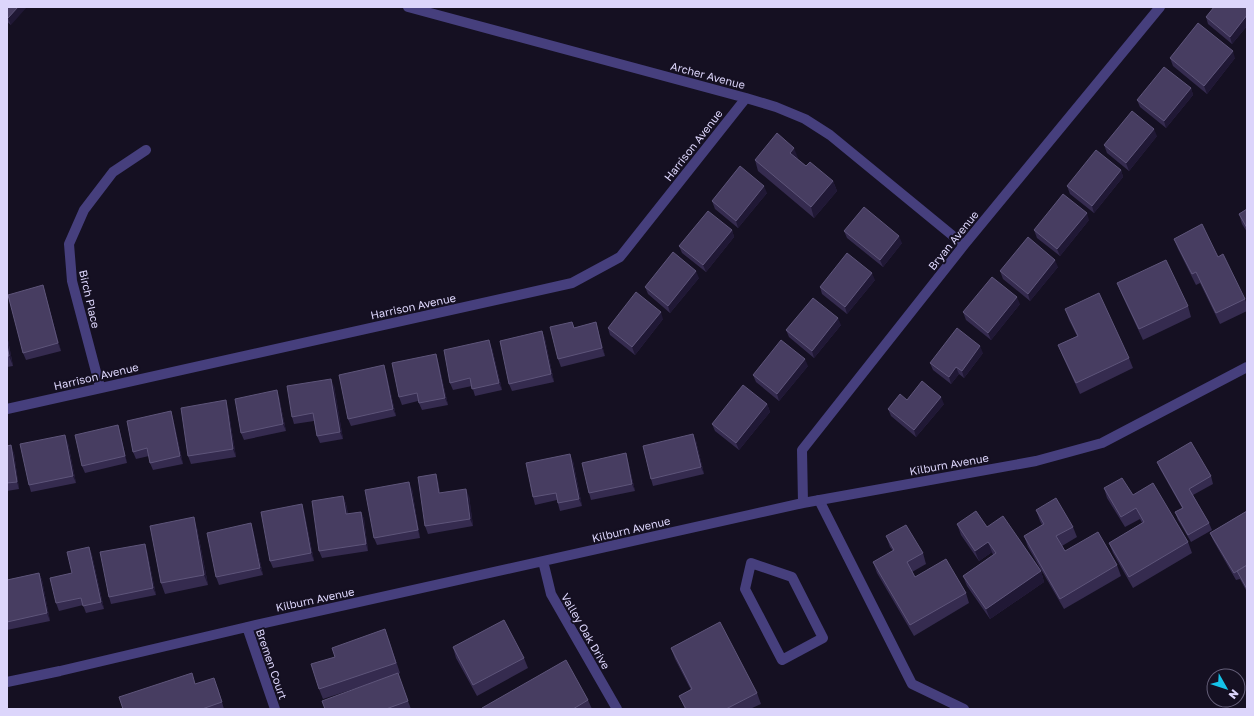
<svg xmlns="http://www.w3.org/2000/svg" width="1254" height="716" viewBox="0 0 1254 716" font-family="'Golos Text',sans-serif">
<rect width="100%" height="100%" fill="#151022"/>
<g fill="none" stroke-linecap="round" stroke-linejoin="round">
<path stroke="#463f7d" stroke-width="10" d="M 819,500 L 912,684 L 964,709
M 751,563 L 792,577 L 823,638 L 782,660 L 745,589 Z"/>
<path stroke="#463f7d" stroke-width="10" d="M 408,7 L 746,98 L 776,107 L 805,119 L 830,135 L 964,245
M 100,387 L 72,281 L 69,244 L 84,210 L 113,172 L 146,150
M 7,409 L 572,283 L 620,257 L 746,98
M 803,503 L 802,450 L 964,245 L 1160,7
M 543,561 L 551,594 L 617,709
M 247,627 L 275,709
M 7,682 L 60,671 L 247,627 L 803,503 L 1036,461 L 1102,443 L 1247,367"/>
</g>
<path fill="#352b4f" d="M 7,7 L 11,25 L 7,22 Z
M 1247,7 L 1247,26 L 1232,44 L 1208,24 L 1206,17 Z
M 1170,58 L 1235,58 L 1207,94 L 1173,66 Z
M 1191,88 L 1193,95 L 1166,128 L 1140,107 L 1137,100 Z
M 1157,136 L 1129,171 L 1107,153 L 1104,145 Z
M 798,158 L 797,159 L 806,166 L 833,181 L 837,191 L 814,218 L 758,171 L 755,160 Z
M 1121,170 L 1123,177 L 1094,213 L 1070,194 L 1067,186 Z
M 767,193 L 738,228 L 715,209 L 712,201 Z
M 1247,209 L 1247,232 L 1242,224 L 1239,214 Z
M 1089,220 L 1060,256 L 1037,238 L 1034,230 Z
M 732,230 L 734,237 L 706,272 L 682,253 L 679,246 Z
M 844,231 L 902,243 L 883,267 L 847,238 Z
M 1174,239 L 1218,257 L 1245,299 L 1247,305 L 1247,311 L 1220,324 L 1200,283 L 1196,285 L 1178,249 Z
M 1058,267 L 1030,301 L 1003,279 L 1000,271 Z
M 699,278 L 670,313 L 648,294 L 645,287 Z
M 875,280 L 847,314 L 822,294 L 820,287 Z
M 1117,283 L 1188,306 L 1191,317 L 1143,340 L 1121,293 Z
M 43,285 L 45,293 L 61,351 L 26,360 L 23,353 Z
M 1020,304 L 991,340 L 966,320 L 963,312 Z
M 1065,309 L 1129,358 L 1133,368 L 1080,394 L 1062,355 L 1058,345 L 1077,336 L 1069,320 Z
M 663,319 L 635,355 L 610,335 L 608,328 Z
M 572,322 L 574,328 L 596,322 L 598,330 L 605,356 L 561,367 L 558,359 Z
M 841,325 L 814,358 L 789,337 L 786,330 Z
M 542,331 L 545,339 L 554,382 L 512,391 L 509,384 Z
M 7,335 L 13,366 L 7,367 Z
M 492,348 L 502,390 L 475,396 L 472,386 L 453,390 L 450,383 Z
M 983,353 L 964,378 L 959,374 L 951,384 L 933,370 L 930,363 Z
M 436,354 L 438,361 L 448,405 L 422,410 L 418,401 L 402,405 L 399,397 Z
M 808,366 L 779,401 L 756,382 L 753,375 Z
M 386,372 L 396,416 L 351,426 L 348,419 Z
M 334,386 L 343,439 L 320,443 L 317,436 L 314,421 L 294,424 L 292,417 Z
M 279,397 L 286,431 L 244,440 L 241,433 Z
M 907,400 L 944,404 L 916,437 L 891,416 L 888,409 Z
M 767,404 L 770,412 L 739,450 L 715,431 L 712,424 Z
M 228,408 L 236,457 L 191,464 L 188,456 Z
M 171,411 L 173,418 L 183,464 L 153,470 L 150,463 L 149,456 L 136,459 L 133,452 Z
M 118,425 L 120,432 L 127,463 L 85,473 L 82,466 Z
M 696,441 L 704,474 L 653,486 L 651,479 Z
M 68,443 L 76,483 L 31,492 L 29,485 Z
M 7,446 L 14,453 L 19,489 L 7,491 Z
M 573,461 L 582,506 L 560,511 L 557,500 L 535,505 L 533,497 Z
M 628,461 L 635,491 L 591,500 L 589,493 Z
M 1157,462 L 1211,476 L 1213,484 L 1193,495 L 1209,523 L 1212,530 L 1191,542 L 1178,520 L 1175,512 L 1182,508 L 1160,469 Z
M 438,481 L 440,493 L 469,496 L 473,526 L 428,534 L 425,526 Z
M 1104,488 L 1133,495 L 1188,542 L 1192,553 L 1133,588 L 1113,553 L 1109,543 L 1142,523 L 1140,519 L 1125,527 L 1107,498 Z
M 412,489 L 420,538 L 377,545 L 374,538 Z
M 343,496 L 346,504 L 348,514 L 361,512 L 364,519 L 368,551 L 322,558 L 319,551 Z
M 1036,510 L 1073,527 L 1077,537 L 1062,546 L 1065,551 L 1117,565 L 1121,576 L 1064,609 L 1028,547 L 1024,536 L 1042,525 L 1040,521 Z
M 304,511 L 314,561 L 273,568 L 270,561 Z
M 1247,511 L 1247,592 L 1240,579 L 1236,580 L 1213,540 L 1210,533 Z
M 957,524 L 987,527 L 1041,571 L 1044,582 L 990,619 L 967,586 L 963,576 L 993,555 L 992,552 L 979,561 L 961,535 Z
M 197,528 L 208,585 L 165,594 L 161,583 Z
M 253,530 L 263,575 L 219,585 L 216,577 Z
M 886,536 L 923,553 L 926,564 L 912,572 L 915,577 L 966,593 L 969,603 L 914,636 L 877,573 L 873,562 L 893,551 L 890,547 Z
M 89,547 L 92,555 L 104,609 L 86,613 L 83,605 L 59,611 L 56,603 L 72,573 Z
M 147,551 L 156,595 L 111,604 L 109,597 Z
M 39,573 L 42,580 L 50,621 L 7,630 L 7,580 Z
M 389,640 L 400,673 L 398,674 L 411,709 L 325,709 L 369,684 L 323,699 L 319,689 Z
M 453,647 L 524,658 L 528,668 L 477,696 L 456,658 Z
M 671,648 L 757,693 L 761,704 L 750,709 L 685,709 L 679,696 L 691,690 L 675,659 Z
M 196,684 L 218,688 L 224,709 L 123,709 Z
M 588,700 L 592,709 L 483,709 Z"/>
<path fill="#201835" d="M 18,7 L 27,7 L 11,25 L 8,18 Z
M 1247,15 L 1247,26 L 1232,44 L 1230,37 Z
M 1233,51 L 1235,58 L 1207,94 L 1204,86 Z
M 1191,88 L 1193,95 L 1166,128 L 1164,121 Z
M 1154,129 L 1157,136 L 1129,171 L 1126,163 Z
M 794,148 L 798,158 L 794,164 L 790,153 Z
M 1121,170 L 1123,177 L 1094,213 L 1092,206 Z
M 833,181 L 837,191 L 814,218 L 811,207 Z
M 764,186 L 767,193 L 738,228 L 736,221 Z
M 1087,213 L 1089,220 L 1060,256 L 1057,249 Z
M 732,230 L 734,237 L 706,272 L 703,265 Z
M 899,236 L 902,243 L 883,267 L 880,260 Z
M 1055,260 L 1058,267 L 1030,301 L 1028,294 Z
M 696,271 L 699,278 L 670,313 L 668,306 Z
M 872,273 L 875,280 L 847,314 L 845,307 Z
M 43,285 L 45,293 L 61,351 L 58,343 Z
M 1017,297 L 1020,304 L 991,340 L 988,333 Z
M 661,312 L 663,319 L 635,355 L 632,347 Z
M 838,318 L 841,325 L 814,358 L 812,351 Z
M 596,322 L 598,330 L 605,356 L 602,348 Z
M 542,331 L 545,339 L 554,382 L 551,374 Z
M 7,335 L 13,366 L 9,356 L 7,345 Z
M 489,340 L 492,348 L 502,390 L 499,383 Z
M 980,346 L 983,353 L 964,378 L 962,371 Z
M 436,354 L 438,361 L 448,405 L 445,398 Z
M 805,359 L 808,366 L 779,401 L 777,394 Z
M 384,365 L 386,372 L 396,416 L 393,409 Z
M 956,367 L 959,374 L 951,384 L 949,377 Z
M 331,379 L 334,386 L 343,439 L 340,432 Z
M 277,390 L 279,397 L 286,431 L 283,424 Z
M 941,397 L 944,404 L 916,437 L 914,430 Z
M 226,400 L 228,408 L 236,457 L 233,449 Z
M 767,404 L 770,412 L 739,450 L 736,443 Z
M 171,411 L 173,418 L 183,464 L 180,456 Z
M 118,425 L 120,432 L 127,463 L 125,456 Z
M 693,434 L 696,441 L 704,474 L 701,467 Z
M 65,435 L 68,443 L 76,483 L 73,476 Z
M 11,445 L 14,453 L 19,489 L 17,482 Z
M 626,453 L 628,461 L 635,491 L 632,484 Z
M 570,454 L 573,461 L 582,506 L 579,499 Z
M 436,474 L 438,481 L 441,500 L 439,493 Z
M 409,482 L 412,489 L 420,538 L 418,530 Z
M 466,489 L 469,496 L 473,526 L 470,519 Z
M 343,496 L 346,504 L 349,521 L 346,514 Z
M 302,504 L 304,511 L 314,561 L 311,553 Z
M 361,512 L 364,519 L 368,551 L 366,544 Z
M 194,517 L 197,528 L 208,585 L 204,575 Z
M 251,523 L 253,530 L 263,575 L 260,568 Z
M 988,542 L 992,552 L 979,561 L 975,551 Z
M 145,544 L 147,551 L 156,595 L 153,588 Z
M 89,547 L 92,555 L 104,609 L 101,602 Z
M 1041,571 L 1044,582 L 990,619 L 986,609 Z
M 39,573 L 42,580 L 50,621 L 47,613 Z
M 214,678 L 218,688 L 224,709 L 222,702 Z"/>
<path fill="#473d61" stroke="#5e557a" d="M 7,7 L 18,7 L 8,18 L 7,17 Z
M 1214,7 L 1247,7 L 1247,15 L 1230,37 L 1206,17 Z
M 1198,23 L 1233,51 L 1204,86 L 1170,58 Z
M 1164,67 L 1191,88 L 1164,121 L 1137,100 Z
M 1132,111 L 1154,129 L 1126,163 L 1104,145 Z
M 777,133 L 794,148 L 790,153 L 806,166 L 810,162 L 833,181 L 811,207 L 755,160 Z
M 1096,150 L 1121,170 L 1092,206 L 1067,186 Z
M 740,166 L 764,186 L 736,221 L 712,201 Z
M 1063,194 L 1087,213 L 1057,249 L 1034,230 Z
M 864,207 L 899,236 L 880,260 L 844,231 Z
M 1247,209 L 1247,228 L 1239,214 Z
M 708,211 L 732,230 L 703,265 L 679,246 Z
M 1202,224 L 1218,257 L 1223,254 L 1245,299 L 1216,313 L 1196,272 L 1192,274 L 1174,239 Z
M 1028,237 L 1055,260 L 1028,294 L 1000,271 Z
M 673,252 L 696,271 L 668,306 L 645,287 Z
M 847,253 L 872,273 L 845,307 L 820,287 Z
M 1166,260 L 1188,306 L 1139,329 L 1117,283 Z
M 992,277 L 1017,297 L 988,333 L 963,312 Z
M 43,285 L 58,343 L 23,353 L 8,295 Z
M 636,292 L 661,312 L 632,347 L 608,328 Z
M 1099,293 L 1129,358 L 1076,383 L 1058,345 L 1078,336 L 1065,309 Z
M 813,298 L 838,318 L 812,351 L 786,330 Z
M 572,322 L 574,328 L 596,322 L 602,348 L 558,359 L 550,327 Z
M 957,328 L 980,346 L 962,371 L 956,367 L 949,377 L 930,363 Z
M 542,331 L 551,374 L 509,384 L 500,341 Z
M 489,340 L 499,383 L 472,389 L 470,378 L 450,383 L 444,350 Z
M 781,340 L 805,359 L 777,394 L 753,375 Z
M 7,345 L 9,356 L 7,356 Z
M 436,354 L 445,398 L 419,403 L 417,393 L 399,397 L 392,363 Z
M 384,365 L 393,409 L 348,419 L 339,375 Z
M 331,379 L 340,432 L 317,436 L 313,413 L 292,417 L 287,386 Z
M 922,381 L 941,397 L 914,430 L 888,409 L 900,394 L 907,400 Z
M 743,385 L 767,404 L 736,443 L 712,424 Z
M 277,390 L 283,424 L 241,433 L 235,399 Z
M 226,400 L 233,449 L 188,456 L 181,408 Z
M 171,411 L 180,456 L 150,463 L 147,448 L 133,452 L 127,421 Z
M 118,425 L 125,456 L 82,466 L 75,435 Z
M 693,434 L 701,467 L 651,479 L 643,446 Z
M 65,435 L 73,476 L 29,485 L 20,444 Z
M 1191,442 L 1211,476 L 1189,489 L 1209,523 L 1188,535 L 1175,512 L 1183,508 L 1157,462 Z
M 11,445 L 17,482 L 7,483 L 7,446 Z
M 626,453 L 632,484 L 589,493 L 582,463 Z
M 570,454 L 579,499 L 558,503 L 556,493 L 533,497 L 526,463 Z
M 436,474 L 439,493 L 466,489 L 470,519 L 425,526 L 418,477 Z
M 1122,478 L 1133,495 L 1153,483 L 1188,542 L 1129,577 L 1109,543 L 1144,522 L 1136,508 L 1121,517 L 1104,488 Z
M 409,482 L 418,530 L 374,538 L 365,490 Z
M 343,496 L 346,514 L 361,512 L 366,544 L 319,551 L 312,501 Z
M 1056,498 L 1073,527 L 1056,536 L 1065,551 L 1098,532 L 1117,565 L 1060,599 L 1024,536 L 1044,524 L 1036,510 Z
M 302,504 L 311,553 L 270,561 L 261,512 Z
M 976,511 L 987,527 L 1003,516 L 1041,571 L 986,609 L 963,576 L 996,553 L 988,542 L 975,551 L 957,524 Z
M 1247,511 L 1247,565 L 1234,573 L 1210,533 Z
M 194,517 L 204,575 L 161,583 L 150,526 Z
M 251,523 L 260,568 L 216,577 L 207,533 Z
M 906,525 L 923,553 L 907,562 L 915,577 L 946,559 L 966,593 L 910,625 L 873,562 L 894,550 L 886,536 Z
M 145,544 L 153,588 L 109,597 L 100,552 Z
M 89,547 L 101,602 L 83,606 L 81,598 L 56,603 L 50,578 L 72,573 L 67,552 Z
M 1247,565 L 1247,589 L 1237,571 Z
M 39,573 L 47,613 L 7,622 L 7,580 Z
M 504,620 L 524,658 L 473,685 L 453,647 Z
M 720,622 L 757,693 L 726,709 L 686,709 L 679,696 L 692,689 L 671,648 Z
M 385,629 L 396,663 L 319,689 L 311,664 L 335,657 L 332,648 Z
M 566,660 L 588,700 L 573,709 L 483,709 L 482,708 Z
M 192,673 L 195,684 L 214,678 L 222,702 L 202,709 L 123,709 L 119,697 Z
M 398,673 L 408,701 L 386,709 L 325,709 L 322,701 Z"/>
<g text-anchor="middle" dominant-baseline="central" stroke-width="4" stroke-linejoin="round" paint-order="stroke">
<g font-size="11" fill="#dcd5fb" stroke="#151022">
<text transform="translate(708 75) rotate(15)">Archer Avenue</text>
<text transform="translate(693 145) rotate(-52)">Harrison Avenue</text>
<text transform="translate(953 240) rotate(-51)">Bryan Avenue</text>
<text transform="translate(90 299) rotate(77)">Birch Place</text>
<text transform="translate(413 306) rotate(-12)">Harrison Avenue</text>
<text transform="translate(96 376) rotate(-13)">Harrison Avenue</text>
<text transform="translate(949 464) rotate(-10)">Kilburn Avenue</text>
<text transform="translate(631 529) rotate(-13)">Kilburn Avenue</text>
<text transform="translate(315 599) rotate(-12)">Kilburn Avenue</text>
<text transform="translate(586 631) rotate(60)">Valley Oak Drive</text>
<text transform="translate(272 664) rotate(71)">Bremen Court</text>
</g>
</g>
<rect width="1254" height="716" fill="none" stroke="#dcd5fb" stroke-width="16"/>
<g transform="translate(1226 688) rotate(129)"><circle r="19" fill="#151022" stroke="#655f79"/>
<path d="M0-3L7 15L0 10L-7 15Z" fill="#15c3e8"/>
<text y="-6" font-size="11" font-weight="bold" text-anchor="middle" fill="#dcd5fb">N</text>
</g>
</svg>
